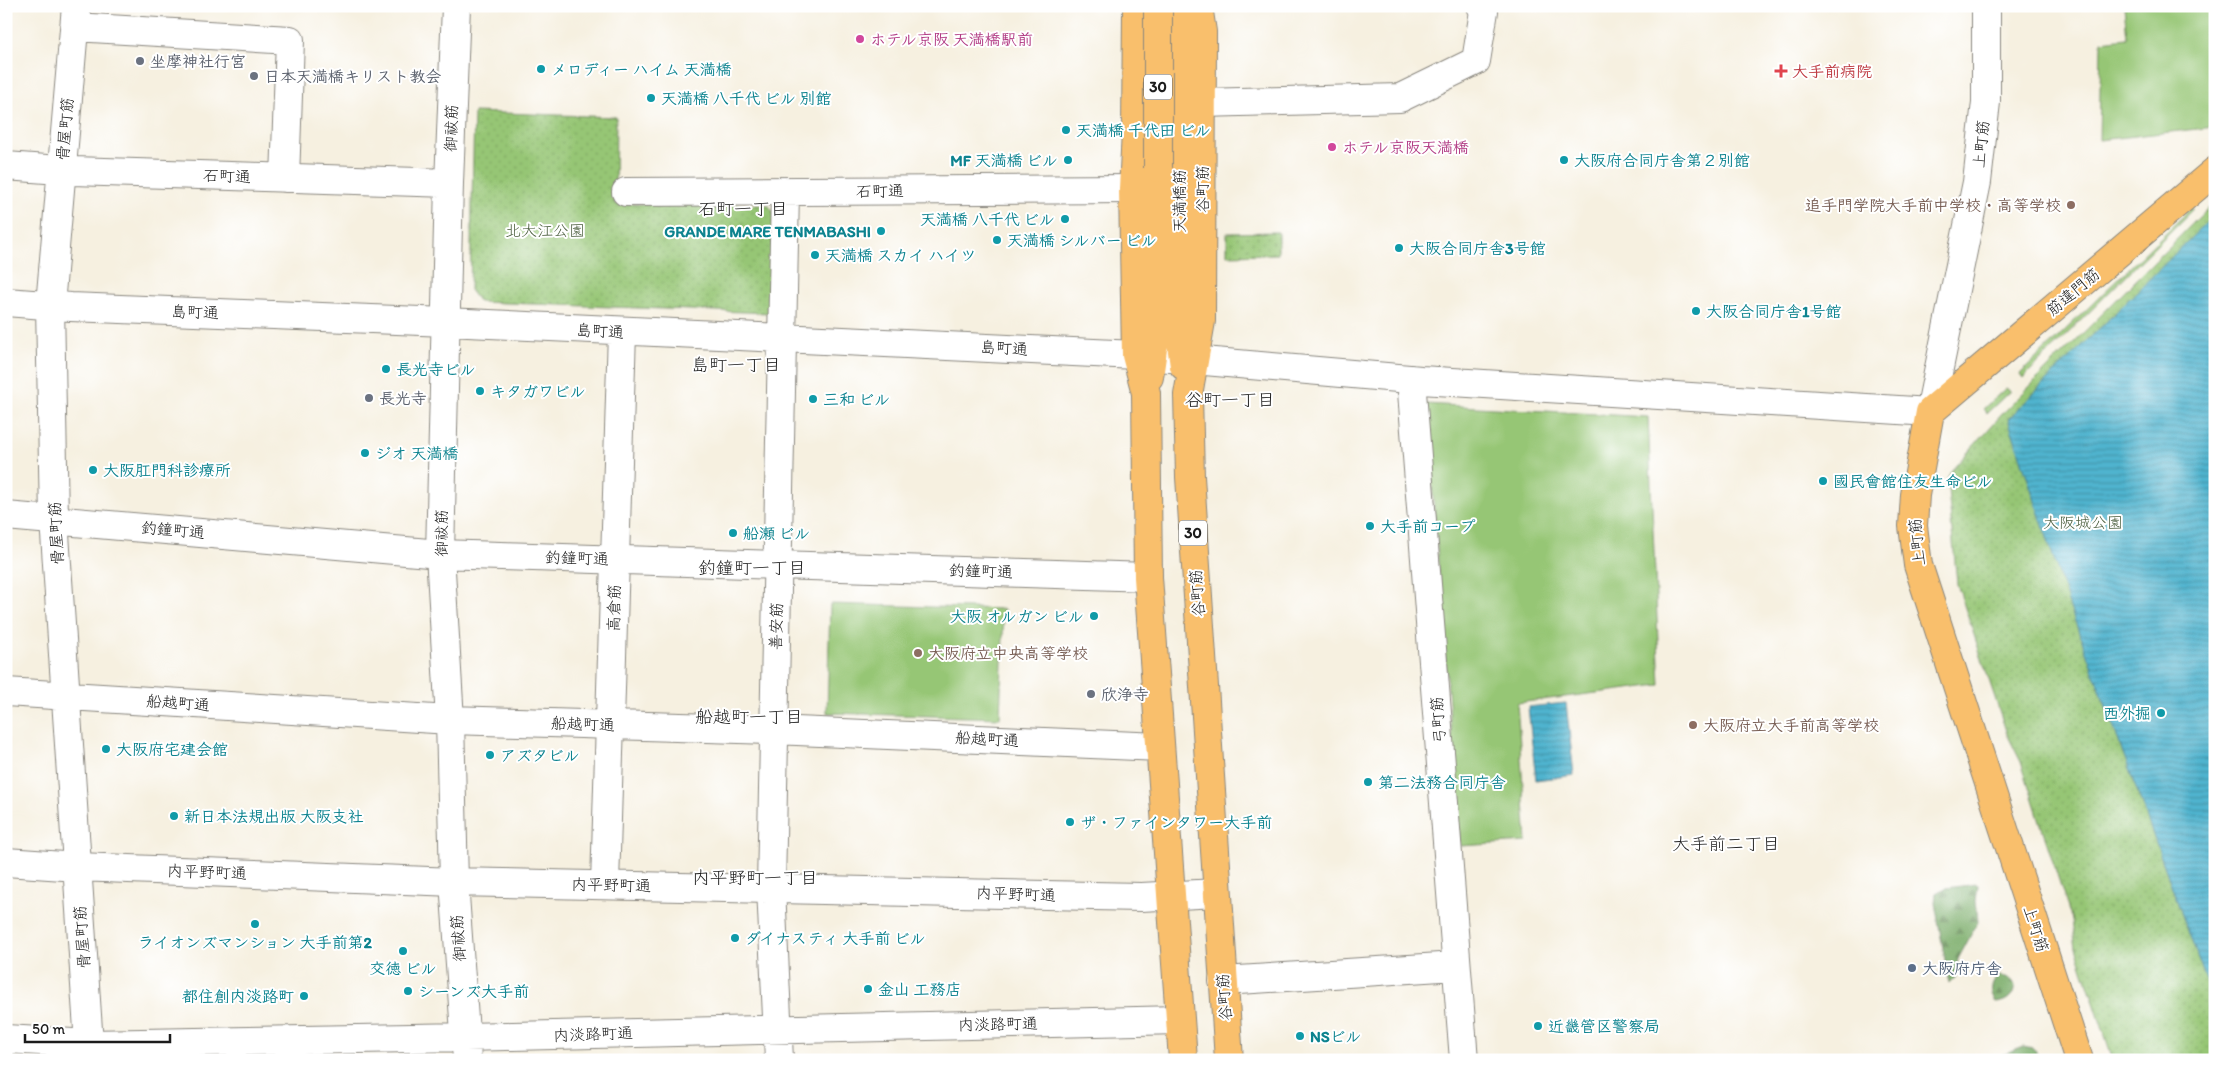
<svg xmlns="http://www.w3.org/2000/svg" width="2221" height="1066" viewBox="0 0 2221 1066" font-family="Itim,'Klee One',sans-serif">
<defs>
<pattern id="forest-firs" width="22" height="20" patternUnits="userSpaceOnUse" patternTransform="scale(1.25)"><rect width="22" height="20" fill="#78ab66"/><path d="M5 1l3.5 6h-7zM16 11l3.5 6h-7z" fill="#628a53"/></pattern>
<pattern id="park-dots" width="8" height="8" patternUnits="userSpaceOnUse" patternTransform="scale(1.25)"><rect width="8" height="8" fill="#96c675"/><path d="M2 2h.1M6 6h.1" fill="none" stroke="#81aa65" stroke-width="1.8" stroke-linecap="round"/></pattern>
<pattern id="water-rules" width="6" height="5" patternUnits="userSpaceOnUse" patternTransform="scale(1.25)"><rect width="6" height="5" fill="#50b4cf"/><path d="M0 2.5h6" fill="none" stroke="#4292a7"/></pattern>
</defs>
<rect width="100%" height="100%" fill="#fff"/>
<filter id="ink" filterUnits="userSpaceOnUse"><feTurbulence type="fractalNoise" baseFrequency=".02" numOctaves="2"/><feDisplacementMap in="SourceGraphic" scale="10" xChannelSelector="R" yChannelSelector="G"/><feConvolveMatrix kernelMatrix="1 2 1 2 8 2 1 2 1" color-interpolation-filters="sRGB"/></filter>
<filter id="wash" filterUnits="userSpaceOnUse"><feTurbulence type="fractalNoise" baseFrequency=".0096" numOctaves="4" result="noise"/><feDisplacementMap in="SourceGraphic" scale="20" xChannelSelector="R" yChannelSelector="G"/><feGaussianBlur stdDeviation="1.12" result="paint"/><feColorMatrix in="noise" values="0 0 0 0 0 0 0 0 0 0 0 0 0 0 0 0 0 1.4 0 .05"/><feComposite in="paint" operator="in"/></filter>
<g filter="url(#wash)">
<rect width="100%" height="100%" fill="#f6f0e0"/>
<path fill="#96c675" stroke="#597148" d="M 2124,6 L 2215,6 L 2215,127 L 2099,140 L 2101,41 L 2127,38 Z
M 2191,208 L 2193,209 L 2023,378 L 2020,374 Z
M 2006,388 L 2010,391 L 1987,413 L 1983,409 Z
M 1426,404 L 1648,417 L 1660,685 L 1517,703 L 1527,842 L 1460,846 Z
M 830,604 L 1004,609 L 1000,718 L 827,713 Z"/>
<path fill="url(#forest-firs)" stroke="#4a6441" d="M 1976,884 L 1978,885 L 1976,901 L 1978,922 L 1958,959 L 1955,978 L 1949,983 L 1935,903 L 1936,893 L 1947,888 Z
M 1998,976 C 2023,976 2019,1002 1996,1003 C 1990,993 1990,985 1998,976 Z
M 2024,1047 L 2034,1049 L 2040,1060 L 2001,1060 L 2000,1056 Z"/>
<path fill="url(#park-dots)" stroke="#597148" d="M 474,112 L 616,117 L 615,204 L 768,205 L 774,212 L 770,313 L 479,302 L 470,290 Z
M 2215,201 L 2215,1060 L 2113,1060 L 2076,948 L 2072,921 L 2021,762 L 2007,734 L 1957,584 L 1947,479 L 1950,472 L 2004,412 Z
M 1278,232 L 1278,254 L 1227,255 L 1227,233 Z"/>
<path fill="url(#water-rules)" stroke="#366876" d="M 2215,214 L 2215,1005 L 2070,608 L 2008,419 Z
M 1566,703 L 1574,775 L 1536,780 L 1528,707 Z"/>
</g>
<g filter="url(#ink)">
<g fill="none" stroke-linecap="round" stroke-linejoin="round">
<defs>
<path id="minor" d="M 76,6 L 50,305 L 54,519 L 90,1060
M 456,6 L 449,183 L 440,554 L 450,720 L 454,882 L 467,1060
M 75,27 L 290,40 L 285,178
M 1202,103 L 1400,98 L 1476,61 L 1484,11 L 1481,6
M 6,166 L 73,171 L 449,183
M 626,192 L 1133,189
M 6,302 L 71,307 L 446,322 L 1136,355 L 1421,380 L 1930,412 L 1977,182 L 1986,102 L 1986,6
M 1411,379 L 1464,1060
M 6,516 L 440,554 L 1148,577
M 6,692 L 450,720 L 774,730 L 1160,747
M 6,862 L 78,867 L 454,882 L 1141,897 L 1217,893
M 605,884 L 622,332
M 1223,981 L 1456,966
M 6,1039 L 89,1044 L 466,1037 L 1179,1020
M 779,1060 L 771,888 L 785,192"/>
<path id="major" d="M 1137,6 L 1136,132 L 1133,189 L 1136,355 L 1146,393 L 1148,577 L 1183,1060
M 1179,6 L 1178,321 L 1184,366
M 1198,6 L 1202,32 L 1201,321 L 1188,395 L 1190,477 L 1229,1060
M 1149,377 L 1157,320 L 1158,168
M 2079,1060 L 1918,565 L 1913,526 L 1915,495 L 1930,412 L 2215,171"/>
</defs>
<use href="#minor" stroke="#89867e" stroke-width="30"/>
<use href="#major" stroke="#89867e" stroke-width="30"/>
<use href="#minor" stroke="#fff" stroke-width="28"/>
<use href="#major" stroke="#f9bf6c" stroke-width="28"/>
<defs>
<path id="major-bridge" d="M 1158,6 L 1158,168"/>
</defs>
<use href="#major-bridge" stroke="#89867e" stroke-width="30" stroke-linecap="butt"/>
<use href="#major-bridge" stroke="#f9bf6c" stroke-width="28"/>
</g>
</g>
<g fill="#d1479c" stroke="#fff" stroke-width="2">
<circle cx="860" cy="39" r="5"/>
<circle cx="1332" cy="147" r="5"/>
</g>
<g fill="#6b7280" stroke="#fff" stroke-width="2">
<circle cx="140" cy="61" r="5"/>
<circle cx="254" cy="76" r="5"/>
<circle cx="369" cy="398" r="5"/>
<circle cx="1091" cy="694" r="5"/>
</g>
<g fill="#0f9aa8" stroke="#fff" stroke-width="2">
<circle cx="541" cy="69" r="5"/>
<circle cx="651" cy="98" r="5"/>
<circle cx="1066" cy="130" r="5"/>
<circle cx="1068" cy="160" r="5"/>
<circle cx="1564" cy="160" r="5"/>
<circle cx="1065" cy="219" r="5"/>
<circle cx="881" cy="231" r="5"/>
<circle cx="997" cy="240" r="5"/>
<circle cx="1399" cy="248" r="5"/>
<circle cx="815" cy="255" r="5"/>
<circle cx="1696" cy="311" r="5"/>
<circle cx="386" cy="369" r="5"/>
<circle cx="480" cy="391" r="5"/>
<circle cx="813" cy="399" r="5"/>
<circle cx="365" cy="453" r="5"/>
<circle cx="93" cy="470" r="5"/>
<circle cx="1823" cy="481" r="5"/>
<circle cx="1370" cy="526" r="5"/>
<circle cx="733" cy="533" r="5"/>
<circle cx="1094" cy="616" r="5"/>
<circle cx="2161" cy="713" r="5"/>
<circle cx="106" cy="749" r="5"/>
<circle cx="490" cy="755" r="5"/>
<circle cx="1368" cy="782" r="5"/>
<circle cx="174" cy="816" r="5"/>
<circle cx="1070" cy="822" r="5"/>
<circle cx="255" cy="924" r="5"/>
<circle cx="735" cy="938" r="5"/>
<circle cx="403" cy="951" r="5"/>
<circle cx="868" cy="989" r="5"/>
<circle cx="408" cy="991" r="5"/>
<circle cx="304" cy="996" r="5"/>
<circle cx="1538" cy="1026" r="5"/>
<circle cx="1300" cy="1036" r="5"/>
</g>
<path fill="#e0444e" stroke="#fff" stroke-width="2" d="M1778.5 63.5h5v5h5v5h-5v5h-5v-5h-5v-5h5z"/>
<g fill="#8d6e63" stroke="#fff" stroke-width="2">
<circle cx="2071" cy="205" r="5"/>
<circle cx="918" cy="653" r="5"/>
<circle cx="1693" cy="725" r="5"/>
</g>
<circle fill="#5c6f8a" stroke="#fff" stroke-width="2" cx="1912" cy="968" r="5"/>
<g text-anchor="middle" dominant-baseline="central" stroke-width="4" stroke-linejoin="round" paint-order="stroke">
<g fill="#fff" stroke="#606060" stroke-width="1">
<rect x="1144" y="74.5" width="28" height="25" rx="4"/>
<rect x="1179" y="520.5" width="28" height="25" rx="4"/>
</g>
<g font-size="15" font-weight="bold" fill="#1c1c1c">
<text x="1158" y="87">30</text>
<text x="1193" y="533">30</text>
</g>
<g font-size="16" font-weight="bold" fill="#b23c85" stroke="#fff" text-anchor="start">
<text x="870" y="39">ホテル京阪 天満橋駅前</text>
<text x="1342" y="147">ホテル京阪天満橋</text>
</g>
<g font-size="16" font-weight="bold" fill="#5b616d" stroke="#fff" text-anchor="start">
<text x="150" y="61">坐摩神社行宮</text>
<text x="264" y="76">日本天満橋キリスト教会</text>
<text x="379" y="398">長光寺</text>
<text x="1101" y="694">欣浄寺</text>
</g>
<g font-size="16" font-weight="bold" fill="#0d838f" stroke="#fff" text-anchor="start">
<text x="551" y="69">メロディー ハイム 天満橋</text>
<text x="661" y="98">天満橋 八千代 ビル 別館</text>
<text x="1076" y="130">天満橋 千代田 ビル</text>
<text x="1058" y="160" text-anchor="end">MF 天満橋 ビル</text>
<text x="1574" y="160">大阪府合同庁舎第２別館</text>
<text x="1055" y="219" text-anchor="end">天満橋 八千代 ビル</text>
<text x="871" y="231" text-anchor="end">GRANDE MARE TENMABASHI</text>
<text x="1007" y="240">天満橋 シルバー ビル</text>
<text x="1409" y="248">大阪合同庁舎3号館</text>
<text x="825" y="255">天満橋 スカイ ハイツ</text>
<text x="1706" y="311">大阪合同庁舎1号館</text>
<text x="396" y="369">長光寺ビル</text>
<text x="490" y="391">キタガワビル</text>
<text x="823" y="399">三和 ビル</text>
<text x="375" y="453">ジオ 天満橋</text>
<text x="103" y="470">大阪肛門科診療所</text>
<text x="1833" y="481">國民會館住友生命ビル</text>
<text x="1380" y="526">大手前コープ</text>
<text x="743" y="533">船瀬 ビル</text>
<text x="1084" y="616" text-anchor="end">大阪 オルガン ビル</text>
<text x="2151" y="713" text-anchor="end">西外掘</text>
<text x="116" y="749">大阪府宅建会館</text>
<text x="500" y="755">アズタビル</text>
<text x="1378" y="782">第二法務合同庁舎</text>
<text x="184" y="816">新日本法規出版 大阪支社</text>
<text x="1080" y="822">ザ・ファインタワー大手前</text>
<text x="745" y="938">ダイナスティ 大手前 ビル</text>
<text x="255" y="942" text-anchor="middle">ライオンズマンション 大手前第2</text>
<text x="403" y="968" text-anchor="middle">交徳 ビル</text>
<text x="878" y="989">金山 工務店</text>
<text x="418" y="991">シーンズ大手前</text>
<text x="294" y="996" text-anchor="end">都住創内淡路町</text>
<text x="1548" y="1026">近畿管区警察局</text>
<text x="1310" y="1036">NSビル</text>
</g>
<g font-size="16" font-weight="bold" fill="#be3a42" stroke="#fff" text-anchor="start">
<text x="1792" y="71">大手前病院</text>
</g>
<g font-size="16" fill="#1c1c1c" stroke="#fff">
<text transform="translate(451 128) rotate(-88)">御祓筋</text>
<text transform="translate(65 129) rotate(-85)">骨屋町筋</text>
<text transform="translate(1981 144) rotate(-84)">上町筋</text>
<text transform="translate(227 176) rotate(2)">石町通</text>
<text transform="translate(1202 189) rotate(-90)">谷町筋</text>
<text transform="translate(880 191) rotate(-1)">石町通</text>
<text transform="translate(1179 201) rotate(-90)">天満橋筋</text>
<text transform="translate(2073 292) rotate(-40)">筋違門筋</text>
<text transform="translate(195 312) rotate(2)">島町通</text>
<text transform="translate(600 331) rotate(3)">島町通</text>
<text transform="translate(1004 348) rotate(3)">島町通</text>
<text transform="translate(173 530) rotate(5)">釣鐘町通</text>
<text transform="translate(56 533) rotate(-93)">骨屋町筋</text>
<text transform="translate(441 533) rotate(-90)">御祓筋</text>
<text transform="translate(1917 542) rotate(-96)">上町筋</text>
<text transform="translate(577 558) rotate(2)">釣鐘町通</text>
<text transform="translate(981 571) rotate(2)">釣鐘町通</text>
<text transform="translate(1197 593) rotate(-94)">谷町筋</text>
<text transform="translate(614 608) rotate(-89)">高倉筋</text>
<text transform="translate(776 626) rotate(-88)">善安筋</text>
<text transform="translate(178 703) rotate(4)">船越町通</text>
<text transform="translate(1438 720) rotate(-94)">弓町筋</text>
<text transform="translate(583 724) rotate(2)">船越町通</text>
<text transform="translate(987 739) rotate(3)">船越町通</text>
<text transform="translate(207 872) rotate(2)">内平野町通</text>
<text transform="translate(611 885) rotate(1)">内平野町通</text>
<text transform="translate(1016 894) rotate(2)">内平野町通</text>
<text transform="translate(2036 929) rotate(72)">上町筋</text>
<text transform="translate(82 937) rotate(-94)">骨屋町筋</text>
<text transform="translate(458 938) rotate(-94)">御祓筋</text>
<text transform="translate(1224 997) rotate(-94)">谷町筋</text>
<text transform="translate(998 1024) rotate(-1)">内淡路町通</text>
<text transform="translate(593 1034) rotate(-2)">内淡路町通</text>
</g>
<g font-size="16" font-weight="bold" fill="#785e54" stroke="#fff" text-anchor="start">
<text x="2061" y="205" text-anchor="end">追手門学院大手前中学校・高等学校</text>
<text x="928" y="653">大阪府立中央高等学校</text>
<text x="1703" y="725">大阪府立大手前高等学校</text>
</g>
<g font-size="16" fill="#4d6040" stroke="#fff">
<text x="545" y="230">北大江公園</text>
<text x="2083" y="522">大阪城公園</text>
</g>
<g font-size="16" font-weight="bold" fill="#4e5e75" stroke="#fff" text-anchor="start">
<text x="1922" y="968">大阪府庁舎</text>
</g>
<g font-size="18" fill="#1c1c1c" stroke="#fff">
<text x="743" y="209">石町一丁目</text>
<text x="736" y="365">島町一丁目</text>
<text x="1230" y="400">谷町一丁目</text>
<text x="752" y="568">釣鐘町一丁目</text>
<text x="749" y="717">船越町一丁目</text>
<text x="1726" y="844">大手前二丁目</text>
<text x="755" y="878">内平野町一丁目</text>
</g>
</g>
<rect width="2221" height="1066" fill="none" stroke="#fff" stroke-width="25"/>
<path d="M25 1034v8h145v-8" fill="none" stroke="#1c1c1c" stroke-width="2.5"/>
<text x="32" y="1034" font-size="15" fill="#1c1c1c" stroke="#ffffff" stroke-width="4" paint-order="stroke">50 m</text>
</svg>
